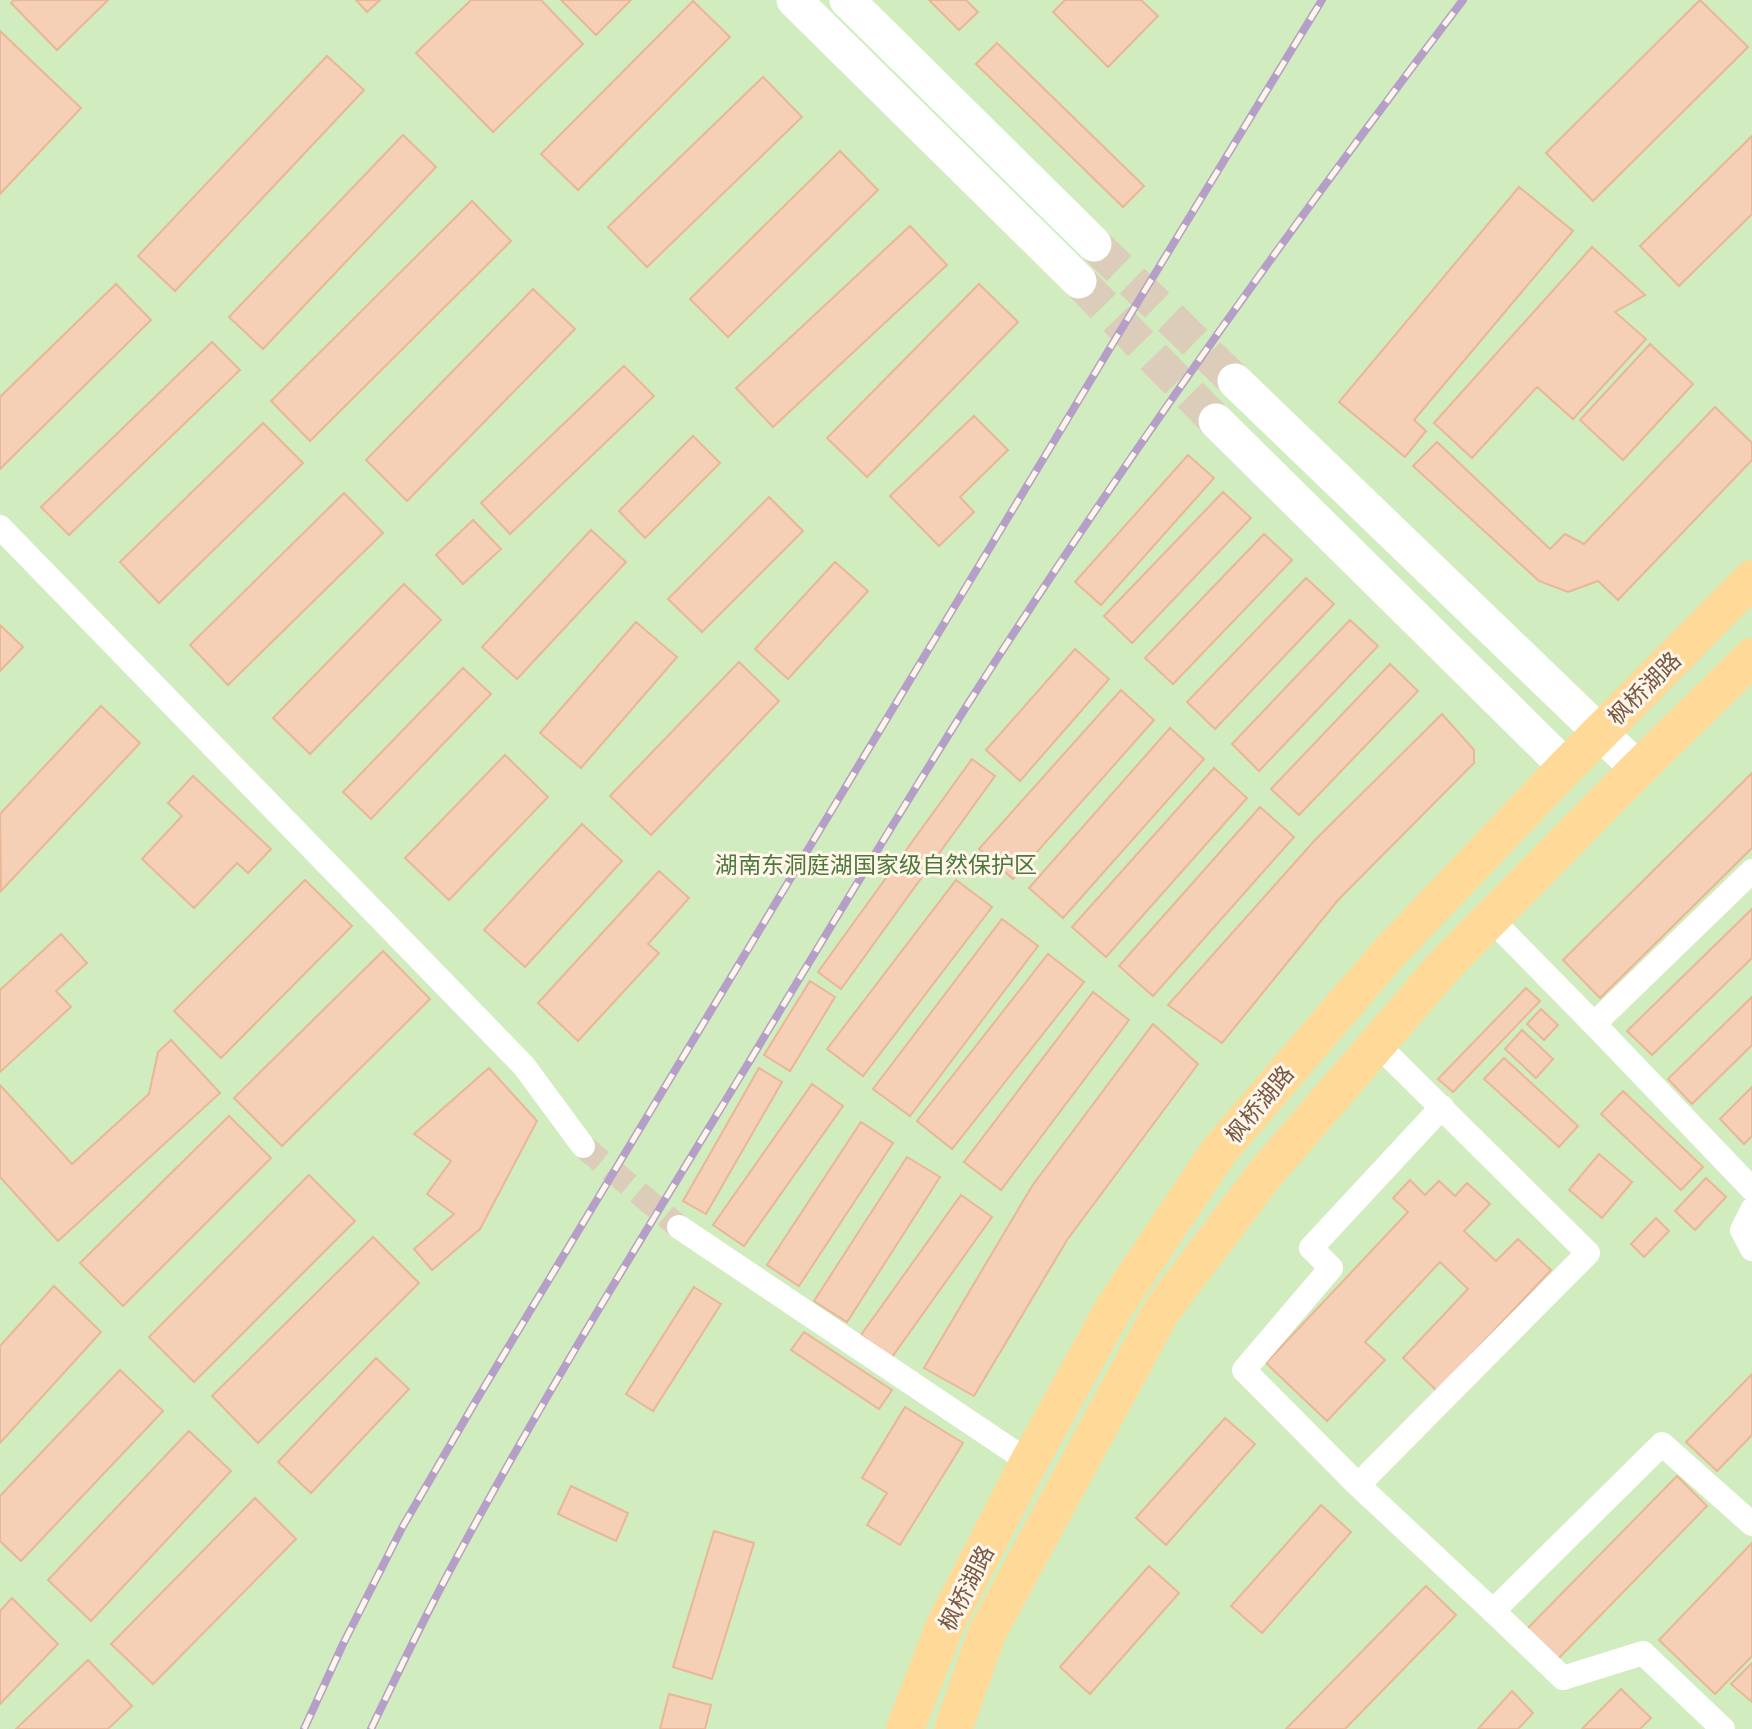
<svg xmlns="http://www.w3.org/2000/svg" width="1752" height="1729" viewBox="0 0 1752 1729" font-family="Ubuntu,'Noto Sans SC',sans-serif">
<rect width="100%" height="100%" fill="#fef3e1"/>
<path fill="#d1ecbf" d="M 0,0 L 1752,0 L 1752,1729 L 0,1729 Z"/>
<path fill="#f5d0b7" stroke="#e9b696" stroke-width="2" d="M 14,0 L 108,0 L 57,50 L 11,3 Z
M 356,0 L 380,0 L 367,12 Z
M 471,0 L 541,0 L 583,44 L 493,132 L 416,53 Z
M 561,0 L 631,0 L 596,35 Z
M 929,0 L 966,0 L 978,12 L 959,30 Z
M 1065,0 L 1141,0 L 1158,16 L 1108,67 L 1053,12 Z
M 1700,0 L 1748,47 L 1593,201 L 1546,153 Z
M 693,1 L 730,37 L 578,190 L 541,154 Z
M 0,31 L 81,108 L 0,194 Z
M 997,43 L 1144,186 L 1123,207 L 976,64 Z
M 327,56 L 364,90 L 175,291 L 138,256 Z
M 763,77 L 802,117 L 647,267 L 608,227 Z
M 403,135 L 436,167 L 263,349 L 229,317 Z
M 1752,136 L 1752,214 L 1679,286 L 1640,246 Z
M 840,151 L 878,190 L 728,337 L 690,299 Z
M 1519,187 L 1573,231 L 1414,420 L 1426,431 L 1405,457 L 1339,402 Z
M 472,201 L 511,241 L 310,441 L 271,401 Z
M 910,226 L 947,265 L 773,427 L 736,388 Z
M 1592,247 L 1645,295 L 1615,312 L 1646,339 L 1573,419 L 1537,387 L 1472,458 L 1434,423 Z
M 116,284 L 151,320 L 0,469 L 0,397 Z
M 979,284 L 1018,322 L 867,477 L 827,438 Z
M 533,289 L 575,329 L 407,501 L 366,460 Z
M 212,342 L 240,370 L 69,535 L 41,507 Z
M 1650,344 L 1693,384 L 1623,460 L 1580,420 Z
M 624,366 L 654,396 L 510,534 L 481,503 Z
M 1715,407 L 1752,443 L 1752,460 L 1618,600 L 1598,581 L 1568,592 L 1539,581 L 1413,466 L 1437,442 L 1550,549 L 1565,534 L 1584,544 Z
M 974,416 L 1008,450 L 960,497 L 974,512 L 939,546 L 890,496 Z
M 263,423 L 303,463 L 159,603 L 120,562 Z
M 693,436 L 720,463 L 645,538 L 619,511 Z
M 1188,455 L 1214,478 L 1101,605 L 1075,582 Z
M 1223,492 L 1251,518 L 1132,643 L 1104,616 Z
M 344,493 L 383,533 L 228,685 L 190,645 Z
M 769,497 L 803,531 L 702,632 L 668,599 Z
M 473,520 L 501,549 L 463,584 L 436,555 Z
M 591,530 L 626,562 L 517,679 L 482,647 Z
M 1264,534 L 1292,560 L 1173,684 L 1145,658 Z
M 835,562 L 868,591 L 788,679 L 755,649 Z
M 1306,578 L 1334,604 L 1215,729 L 1187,702 Z
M 404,584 L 441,620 L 310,754 L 273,718 Z
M 1350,620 L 1378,646 L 1259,771 L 1232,744 Z
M 636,622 L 677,657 L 581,768 L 540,733 Z
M 0,625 L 23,647 L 0,671 Z
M 1075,649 L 1109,679 L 1020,781 L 986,750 Z
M 739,662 L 779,701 L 651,835 L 610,796 Z
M 1390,664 L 1418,691 L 1299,815 L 1271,789 Z
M 463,668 L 491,694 L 371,819 L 343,792 Z
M 1121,690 L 1154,720 L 1013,879 L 979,849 Z
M 101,706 L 140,743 L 1,891 L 0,814 Z
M 1442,714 L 1474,750 L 1474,763 L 1338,900 L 1222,1043 L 1168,1005 L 1315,840 Z
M 1170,728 L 1204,759 L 1063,918 L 1029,888 Z
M 505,755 L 548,797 L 449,900 L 405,858 Z
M 972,759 L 995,776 L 841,989 L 818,972 Z
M 1214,768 L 1247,798 L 1106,957 L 1072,927 Z
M 1752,773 L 1752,848 L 1600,998 L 1563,960 Z
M 193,776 L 271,849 L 248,873 L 237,863 L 194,908 L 142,859 L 182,816 L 168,803 Z
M 1260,807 L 1294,837 L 1153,996 L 1119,966 Z
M 582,824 L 622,861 L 525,967 L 484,930 Z
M 659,871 L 689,898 L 648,944 L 659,953 L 578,1041 L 538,1003 Z
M 305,880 L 352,926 L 221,1058 L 174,1011 Z
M 956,880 L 992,907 L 863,1076 L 827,1049 Z
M 1752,909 L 1752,958 L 1652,1055 L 1627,1031 Z
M 1002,919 L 1038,946 L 910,1116 L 873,1089 Z
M 61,934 L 87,963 L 56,991 L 71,1007 L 0,1072 L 0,990 Z
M 383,951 L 430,999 L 282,1146 L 234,1098 Z
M 1048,954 L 1084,982 L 952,1149 L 917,1121 Z
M 810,981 L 835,997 L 790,1071 L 764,1055 Z
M 1526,988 L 1540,1001 L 1453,1092 L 1438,1079 Z
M 1093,992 L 1129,1020 L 1001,1190 L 964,1162 Z
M 1752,997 L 1752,1045 L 1692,1104 L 1668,1079 Z
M 1541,1009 L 1558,1025 L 1544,1040 L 1527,1024 Z
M 1153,1024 L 1198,1064 L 1067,1240 L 974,1396 L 924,1368 L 1032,1186 Z
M 1522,1030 L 1553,1059 L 1536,1078 L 1505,1049 Z
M 171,1040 L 220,1093 L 58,1241 L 0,1177 L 0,1085 L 72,1164 L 149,1094 L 158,1052 Z
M 1504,1058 L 1578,1126 L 1559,1147 L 1484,1079 Z
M 489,1068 L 537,1121 L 480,1229 L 432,1270 L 414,1249 L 454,1214 L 427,1194 L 451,1161 L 414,1134 Z
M 759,1068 L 782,1082 L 706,1214 L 683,1201 Z
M 812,1084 L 843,1106 L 744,1246 L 713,1225 Z
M 1752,1087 L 1752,1136 L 1744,1144 L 1720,1119 Z
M 1623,1091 L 1703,1167 L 1681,1190 L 1601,1114 Z
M 229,1116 L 271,1158 L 123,1306 L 80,1263 Z
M 861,1122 L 893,1143 L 799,1286 L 767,1265 Z
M 1599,1154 L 1632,1182 L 1602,1218 L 1569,1190 Z
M 907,1157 L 940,1177 L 847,1322 L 814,1301 Z
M 309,1175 L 355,1221 L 194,1382 L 149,1337 Z
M 1706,1178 L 1726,1197 L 1695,1230 L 1675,1211 Z
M 1410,1180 L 1425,1195 L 1439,1181 L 1455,1196 L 1467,1183 L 1490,1204 L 1464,1231 L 1496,1261 L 1518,1239 L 1551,1270 L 1437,1391 L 1403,1358 L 1468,1289 L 1440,1262 L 1365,1342 L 1385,1360 L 1327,1421 L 1266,1363 L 1408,1212 L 1393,1198 Z
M 961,1195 L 992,1217 L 892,1357 L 861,1335 Z
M 1656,1218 L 1669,1231 L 1644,1257 L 1631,1244 Z
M 373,1237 L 419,1283 L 258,1443 L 212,1396 Z
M 54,1286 L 101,1332 L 0,1443 L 0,1346 Z
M 694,1287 L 721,1304 L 653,1411 L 626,1394 Z
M 804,1332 L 892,1390 L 879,1409 L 791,1350 Z
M 376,1358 L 409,1389 L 311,1493 L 278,1462 Z
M 120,1370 L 163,1411 L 21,1561 L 0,1541 L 0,1496 Z
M 1752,1374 L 1752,1435 L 1717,1471 L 1686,1442 Z
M 905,1407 L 963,1443 L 900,1545 L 867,1525 L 887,1493 L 862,1478 Z
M 1225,1418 L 1255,1444 L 1166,1545 L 1136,1518 Z
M 189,1431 L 231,1471 L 91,1621 L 48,1580 Z
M 1677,1476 L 1707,1506 L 1555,1662 L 1524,1632 Z
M 571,1486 L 628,1513 L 616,1541 L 558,1514 Z
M 255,1498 L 296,1539 L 153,1684 L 111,1644 Z
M 1321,1505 L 1351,1532 L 1262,1633 L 1231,1606 Z
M 714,1531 L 754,1543 L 712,1679 L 673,1667 Z
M 1752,1543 L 1752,1656 L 1715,1694 L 1659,1640 Z
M 1149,1566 L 1179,1593 L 1090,1694 L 1060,1667 Z
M 1426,1586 L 1456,1615 L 1345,1729 L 1286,1729 Z
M 12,1598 L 58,1644 L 0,1704 L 0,1611 Z
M 88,1660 L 132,1706 L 108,1729 L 16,1729 Z
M 1752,1663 L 1752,1702 L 1731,1684 Z
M 1621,1689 L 1651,1718 L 1640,1729 L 1582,1729 Z
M 1512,1691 L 1533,1713 L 1518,1729 L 1478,1729 Z
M 669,1694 L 711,1705 L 705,1729 L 660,1729 Z"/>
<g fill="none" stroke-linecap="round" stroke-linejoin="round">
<path stroke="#dcccba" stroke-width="24" stroke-dasharray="24 12" stroke-linecap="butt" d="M 583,1146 L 679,1227"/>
<path stroke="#dcccba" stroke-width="35" stroke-dasharray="35 18" stroke-linecap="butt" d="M 1094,244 L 1235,381
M 1079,281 L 1216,421"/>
<path stroke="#fff" stroke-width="24" d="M 0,527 L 524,1066 L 583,1146
M 1491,919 L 1594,1024 L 1752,871
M 1594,1024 L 1752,1189
M 1377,1044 L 1588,1253 L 1358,1485 L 1493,1611
M 1752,1210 L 1742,1230 L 1752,1249
M 679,1227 L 1029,1462
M 1358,1485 L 1244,1370 L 1331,1268 L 1311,1248 L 1442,1107
M 1723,1729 L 1643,1653 L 1563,1678 L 1493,1611 L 1662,1444 L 1752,1524"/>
<path stroke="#fff" stroke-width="35" d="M 794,0 L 1079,281
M 847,0 L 1094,244
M 1235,381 L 1638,769
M 1216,421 L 1566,767"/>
<path stroke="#ffd997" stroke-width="38" d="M 905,1729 L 945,1625 L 1029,1462 L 1115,1306 L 1219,1151 L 1387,955 L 1566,767 L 1752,579
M 953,1729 L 987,1633 L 1162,1310 L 1265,1174 L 1445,965 L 1638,769 L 1752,657"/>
<defs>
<path id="rail" d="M 304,1729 L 343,1644 L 403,1526 L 474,1404 L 1142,295 L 1322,0
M 371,1729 C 396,1677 421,1624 449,1572 C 541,1400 644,1234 746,1067 C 819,946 891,826 966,707 C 1121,464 1289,229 1463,0"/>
</defs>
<use href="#rail" stroke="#b59fc8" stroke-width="8"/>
<use href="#rail" stroke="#fff6e9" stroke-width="5" stroke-dasharray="16" stroke-linecap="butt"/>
</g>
<g text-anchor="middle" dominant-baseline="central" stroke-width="6" stroke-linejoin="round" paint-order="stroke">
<g font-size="23" fill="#775846" stroke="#fff6e9">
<text transform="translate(1644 688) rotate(-45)">枫桥湖路</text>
<text transform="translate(1259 1104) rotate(-50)">枫桥湖路</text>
<text transform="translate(966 1588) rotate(-63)">枫桥湖路</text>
</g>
<g font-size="23" fill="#4c783b" stroke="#fff6e9">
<text x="876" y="864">湖南东洞庭湖国家级自然保护区</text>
</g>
</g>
</svg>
